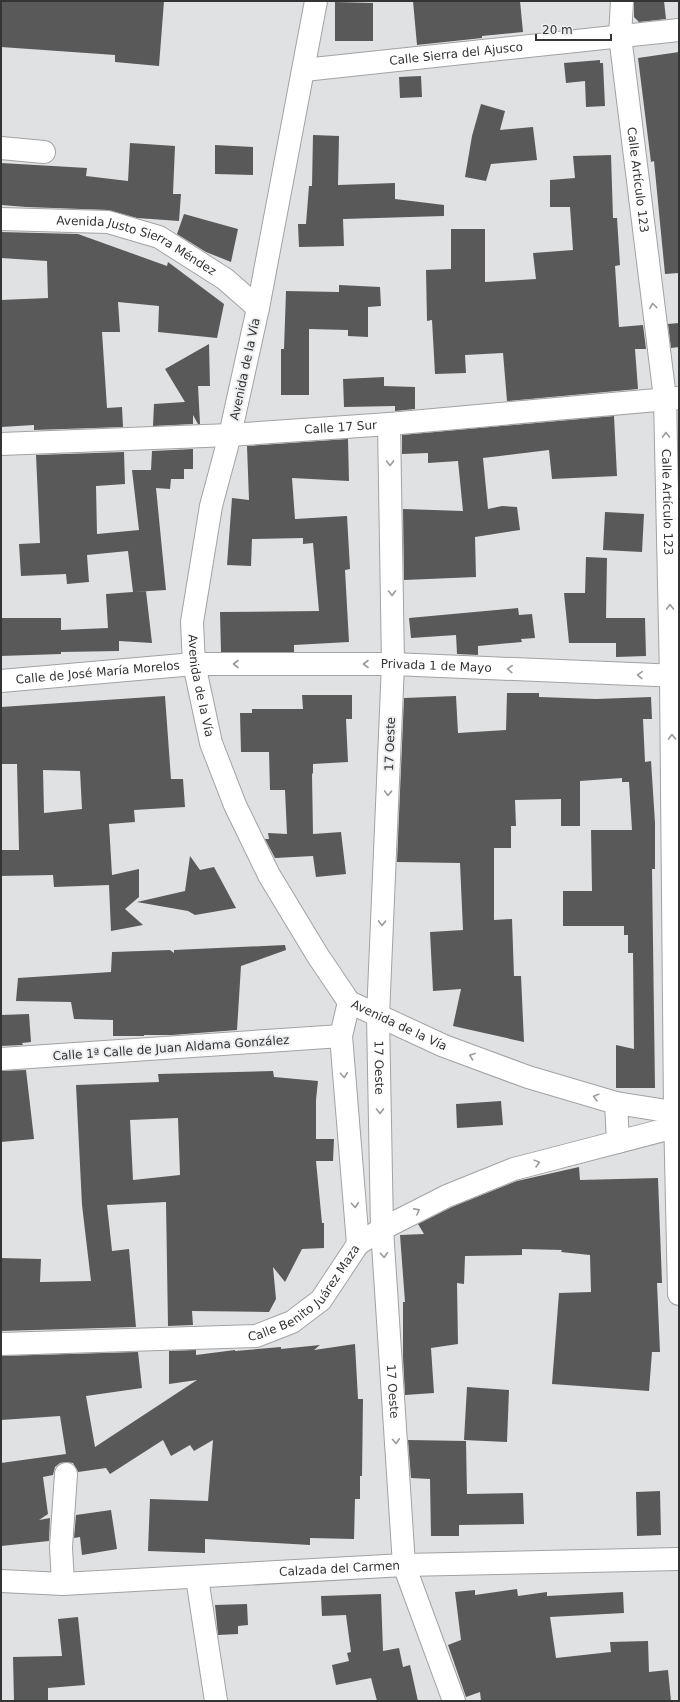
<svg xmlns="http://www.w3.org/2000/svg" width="680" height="1702" viewBox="0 0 680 1702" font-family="'DejaVu Sans',sans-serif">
<rect width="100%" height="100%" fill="#e0e1e3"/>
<path fill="#59595a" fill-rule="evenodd" d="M 1,1 L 164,1 L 159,66 L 115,62 L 115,55 L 1,47 Z
M 413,1 L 520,1 L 523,32 L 482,36 L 482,38 L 417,45 Z
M 634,1 L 664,1 L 666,19 L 639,22 L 634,17 Z
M 335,2 L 373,3 L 373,41 L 335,41 Z
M 679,52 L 679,273 L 665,274 L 654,161 L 651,162 L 638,58 Z
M 600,60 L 600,63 L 603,63 L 605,106 L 586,107 L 585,81 L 566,83 L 564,63 Z
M 421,76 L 422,97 L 400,98 L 399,77 Z
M 481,104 L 505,111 L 500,130 L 533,127 L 537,160 L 491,164 L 486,181 L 465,177 L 472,136 Z
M 313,135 L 339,136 L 338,185 L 395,183 L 395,199 L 444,205 L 444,216 L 343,219 L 344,246 L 299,247 L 298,224 L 306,224 L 309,186 L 312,186 Z
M 130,143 L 175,146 L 173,194 L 181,194 L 179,221 L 137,218 L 108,210 L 26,207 L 1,205 L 1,163 L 87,168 L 86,176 L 128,181 Z
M 215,145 L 253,147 L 253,175 L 215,174 Z
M 611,155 L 613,218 L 617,218 L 620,265 L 615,266 L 619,327 L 643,325 L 646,349 L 635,349 L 638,389 L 507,401 L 503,353 L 465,355 L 466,373 L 435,374 L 432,320 L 427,321 L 426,270 L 451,269 L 451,229 L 485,229 L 485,282 L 536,279 L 533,253 L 573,250 L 570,207 L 550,207 L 550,180 L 575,178 L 573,156 Z
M 184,214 L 238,229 L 231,262 L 206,252 L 177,234 Z
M 1,232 L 78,234 L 167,266 L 168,262 L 224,304 L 217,338 L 158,332 L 159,306 L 118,302 L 120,332 L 102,332 L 107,408 L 122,407 L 123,427 L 34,430 L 34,425 L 1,427 L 1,300 L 48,298 L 47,261 L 1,258 Z
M 339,285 L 380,287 L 381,306 L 368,307 L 368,337 L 348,336 L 348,330 L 309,329 L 309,395 L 281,395 L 281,349 L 284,349 L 286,291 L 339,292 Z
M 679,323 L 679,347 L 671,348 L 668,324 Z
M 209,344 L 210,386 L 198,386 L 200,424 L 198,424 L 193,415 L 193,424 L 153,426 L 154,404 L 185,402 L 165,369 Z
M 384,377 L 384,386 L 415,387 L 415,409 L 395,411 L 395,406 L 344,407 L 343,379 Z
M 614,416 L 617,476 L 552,479 L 549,450 L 483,458 L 488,509 L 502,506 L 517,507 L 520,530 L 475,537 L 476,577 L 404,580 L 403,509 L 463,511 L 458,461 L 428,463 L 428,453 L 402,454 L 402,435 Z
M 348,439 L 349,481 L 292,478 L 295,519 L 347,516 L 350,569 L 345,570 L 349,642 L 294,645 L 294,652 L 221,652 L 220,612 L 319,611 L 313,543 L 303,544 L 303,538 L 252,539 L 251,566 L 227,565 L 232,498 L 249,500 L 247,446 Z
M 193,449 L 193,469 L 184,469 L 184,479 L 171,479 L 170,489 L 156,488 L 166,590 L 133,592 L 128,551 L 87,555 L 89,582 L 67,584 L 66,574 L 21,576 L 19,544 L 40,543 L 36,455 L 124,452 L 125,484 L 96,486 L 97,534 L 139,530 L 132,470 L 151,470 L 152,451 Z
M 605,512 L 644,514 L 642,552 L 603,550 Z
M 586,557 L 607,558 L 606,618 L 645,618 L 646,656 L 616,657 L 616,643 L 569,643 L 564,593 L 585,593 Z
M 146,591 L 152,643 L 119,641 L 119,651 L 61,652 L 61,654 L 1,656 L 1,618 L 61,618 L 61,630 L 108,628 L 106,594 Z
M 518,608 L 519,615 L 532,614 L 535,638 L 521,639 L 522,642 L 478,646 L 478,655 L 457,654 L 456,635 L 411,638 L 409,618 Z
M 507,693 L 539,693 L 539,697 L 596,699 L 651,697 L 652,719 L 643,719 L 645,762 L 651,761 L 655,823 L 655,869 L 652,869 L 655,1088 L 616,1088 L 616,1045 L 634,1049 L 633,953 L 628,953 L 628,935 L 624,935 L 624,926 L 563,926 L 563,891 L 592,891 L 591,830 L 632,830 L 629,782 L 622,782 L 622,778 L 580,781 L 580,826 L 561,826 L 561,799 L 515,800 L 516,826 L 511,826 L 511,848 L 494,848 L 494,920 L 512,919 L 514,976 L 521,976 L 524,1042 L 453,1026 L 461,989 L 433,991 L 430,932 L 463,930 L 460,863 L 397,862 L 404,698 L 456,696 L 458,733 L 506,730 Z
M 302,695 L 352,695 L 352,719 L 346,719 L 348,762 L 313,764 L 313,773 L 312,774 L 313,834 L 341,832 L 346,874 L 316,877 L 313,856 L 275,858 L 265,839 L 269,839 L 268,833 L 287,834 L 285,790 L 270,790 L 269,752 L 241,752 L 240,713 L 252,713 L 252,709 L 303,709 Z
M 165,696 L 171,779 L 183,779 L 185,807 L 134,810 L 135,822 L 109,824 L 112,875 L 139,869 L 139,897 L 125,909 L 143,925 L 111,931 L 109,885 L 54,887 L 53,875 L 1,876 L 1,850 L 19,850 L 17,764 L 1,764 L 1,707 ZM 43,770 L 80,771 L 82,809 L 44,813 Z
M 190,856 L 200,870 L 214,867 L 236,908 L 195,915 L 188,911 L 137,902 L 185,891 Z
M 285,945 L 286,950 L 241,966 L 237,1030 L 172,1035 L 144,1035 L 144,1036 L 113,1036 L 113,1020 L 74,1019 L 71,1002 L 16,1001 L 18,978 L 111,972 L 112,952 L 170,950 L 174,953 L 174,950 Z
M 29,1014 L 31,1042 L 22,1043 L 23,1045 L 1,1046 L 1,1015 Z
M 26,1070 L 34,1139 L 1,1142 L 1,1071 Z
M 273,1071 L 274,1077 L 318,1081 L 316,1100 L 316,1139 L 334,1139 L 333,1161 L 316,1161 L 322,1223 L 324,1223 L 324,1248 L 302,1249 L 285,1282 L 273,1267 L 276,1299 L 269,1312 L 192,1311 L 193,1325 L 168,1326 L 166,1202 L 107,1205 L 112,1251 L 129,1249 L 136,1327 L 1,1331 L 1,1258 L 41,1259 L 40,1282 L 91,1281 L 82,1205 L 76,1085 L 159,1082 L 158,1074 ZM 178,1118 L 180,1175 L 133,1180 L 130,1120 Z
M 501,1101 L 503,1125 L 457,1128 L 456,1104 Z
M 579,1167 L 580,1180 L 658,1178 L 662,1283 L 657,1283 L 660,1352 L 652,1352 L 649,1391 L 552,1384 L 559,1293 L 591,1292 L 590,1255 L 561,1252 L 562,1250 L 522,1249 L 522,1255 L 465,1256 L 464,1284 L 457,1283 L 458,1344 L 431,1348 L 434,1393 L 405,1395 L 403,1357 L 403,1302 L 405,1302 L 400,1235 L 424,1234 L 418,1224 L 452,1207 L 517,1181 Z
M 355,1344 L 358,1399 L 363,1399 L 362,1476 L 360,1476 L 360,1499 L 355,1499 L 354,1539 L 310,1538 L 310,1545 L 205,1539 L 205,1553 L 148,1551 L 150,1499 L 208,1501 L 213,1440 L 194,1451 L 190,1445 L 171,1456 L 163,1440 L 110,1474 L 106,1468 L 78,1472 L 73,1463 L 66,1462 L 60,1463 L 55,1467 L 53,1475 L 43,1477 L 48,1514 L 39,1520 L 50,1518 L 49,1541 L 1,1546 L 1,1463 L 66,1454 L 60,1416 L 1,1420 L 1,1356 L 138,1352 L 142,1388 L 86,1396 L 95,1447 L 197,1380 L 169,1384 L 169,1351 L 196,1350 L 196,1355 L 235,1350 L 235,1351 L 281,1347 L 281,1349 L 320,1345 L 314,1350 Z
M 467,1387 L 509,1390 L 507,1442 L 464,1440 Z
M 408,1440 L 466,1441 L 467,1494 L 523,1493 L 524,1524 L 459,1525 L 459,1536 L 431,1536 L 430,1479 L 411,1478 Z
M 660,1491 L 661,1535 L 637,1536 L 636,1492 Z
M 111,1510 L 117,1549 L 82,1555 L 80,1537 L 74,1538 L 76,1515 Z
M 517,1589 L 518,1596 L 547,1592 L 547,1596 L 623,1592 L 624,1613 L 550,1617 L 556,1658 L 611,1652 L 610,1642 L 648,1641 L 649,1672 L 668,1670 L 671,1701 L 481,1701 L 480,1692 L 466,1697 L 448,1645 L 461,1640 L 455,1592 L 475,1590 L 475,1595 Z
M 381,1594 L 383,1651 L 399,1648 L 403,1667 L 410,1665 L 418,1701 L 377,1701 L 371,1678 L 336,1685 L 332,1665 L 349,1661 L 347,1653 L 351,1652 L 346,1615 L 322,1616 L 321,1596 Z
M 247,1604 L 248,1625 L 238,1626 L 238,1634 L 218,1635 L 215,1605 Z
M 78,1617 L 85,1685 L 48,1688 L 48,1701 L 14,1701 L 13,1657 L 62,1656 L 58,1619 Z"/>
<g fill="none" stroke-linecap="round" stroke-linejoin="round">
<defs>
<g id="minor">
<path id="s1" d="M 316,1 L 258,308 L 230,435 L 211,506 L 192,622 L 194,664 L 211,743 L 235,805 L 269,875 L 318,956 L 349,1002 L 444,1046 L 528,1077 L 616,1103 L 679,1113"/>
<path id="s2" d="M 622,1 L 620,36 L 665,398 L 671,676 L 675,1112 L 679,1294"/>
<path id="s3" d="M 304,70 L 679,30"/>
<path d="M 1,148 L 44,152"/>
<path id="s4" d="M 1,219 L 108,222 L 159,237 L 225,279 L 258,308"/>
<path id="s5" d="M 389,424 L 393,664 L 378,1016 L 382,1229 L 404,1565 L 454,1701"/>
<path id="s6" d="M 1,444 L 230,435 L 389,424 L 679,398"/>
<path id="s7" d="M 1,681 L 194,664 L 393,664 L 679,676"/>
<path d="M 349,1002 L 341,1036 L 358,1244"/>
<path d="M 1,1059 L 341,1036"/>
<path d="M 616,1103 L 618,1142"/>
<path id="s8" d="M 1,1344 L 256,1336 L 292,1322 L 321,1300 L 358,1244 L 382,1229 L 447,1196 L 514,1169 L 679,1126"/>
<path d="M 197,1578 L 216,1701"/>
<path id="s9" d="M 1,1581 L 63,1584 L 404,1565 L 679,1559"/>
<path d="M 63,1584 L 61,1547 L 66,1474"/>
</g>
</defs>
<use href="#minor" stroke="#a1a2a4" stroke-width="24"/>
<use href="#minor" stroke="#fff" stroke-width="22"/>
</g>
<defs><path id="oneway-chevron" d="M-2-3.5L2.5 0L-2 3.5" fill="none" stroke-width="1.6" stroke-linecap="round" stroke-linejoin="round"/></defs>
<g stroke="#999a9a">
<use href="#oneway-chevron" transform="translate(653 306) rotate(-97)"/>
<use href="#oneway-chevron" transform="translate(666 435) rotate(-91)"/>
<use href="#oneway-chevron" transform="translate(390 463) rotate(89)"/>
<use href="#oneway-chevron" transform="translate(392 593) rotate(89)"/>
<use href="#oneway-chevron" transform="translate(670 607) rotate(-91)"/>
<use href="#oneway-chevron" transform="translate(236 664) rotate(180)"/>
<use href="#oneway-chevron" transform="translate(366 664) rotate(180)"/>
<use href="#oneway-chevron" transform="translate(510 669) rotate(-177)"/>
<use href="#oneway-chevron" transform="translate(640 675) rotate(-177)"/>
<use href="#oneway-chevron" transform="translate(672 737) rotate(-91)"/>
<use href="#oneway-chevron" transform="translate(388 793) rotate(92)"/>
<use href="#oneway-chevron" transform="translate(382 923) rotate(92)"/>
<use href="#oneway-chevron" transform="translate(472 1056) rotate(-160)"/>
<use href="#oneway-chevron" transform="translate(344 1075) rotate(85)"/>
<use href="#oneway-chevron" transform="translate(596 1097) rotate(-165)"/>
<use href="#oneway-chevron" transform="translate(380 1111) rotate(89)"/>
<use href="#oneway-chevron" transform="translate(537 1163) rotate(-15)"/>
<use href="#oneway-chevron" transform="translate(355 1205) rotate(85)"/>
<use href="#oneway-chevron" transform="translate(417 1211) rotate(-27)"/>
<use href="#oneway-chevron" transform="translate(384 1255) rotate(86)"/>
<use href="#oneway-chevron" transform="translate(396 1441) rotate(86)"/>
</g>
<g text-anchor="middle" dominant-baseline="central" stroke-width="4" stroke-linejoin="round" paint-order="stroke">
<g font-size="12" fill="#333434" stroke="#edeef0">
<text stroke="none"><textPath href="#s3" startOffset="153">Calle Sierra del Ajusco</textPath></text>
<text stroke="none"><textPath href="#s2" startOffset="180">Calle Artículo 123</textPath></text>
<text stroke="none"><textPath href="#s4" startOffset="141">Avenida Justo Sierra Méndez</textPath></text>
<text transform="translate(245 369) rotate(-78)">Avenida de la Vía</text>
<text stroke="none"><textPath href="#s6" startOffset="340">Calle 17 Sur</textPath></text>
<text stroke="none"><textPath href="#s2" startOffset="504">Calle Artículo 123</textPath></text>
<text stroke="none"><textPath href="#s7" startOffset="436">Privada 1 de Mayo</textPath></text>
<text stroke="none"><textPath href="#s7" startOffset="97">Calle de José María Morelos</textPath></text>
<text stroke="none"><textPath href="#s1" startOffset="698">Avenida de la Vía</textPath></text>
<text transform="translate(390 744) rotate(-88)">17 Oeste</text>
<text stroke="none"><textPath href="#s1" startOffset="1106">Avenida de la Vía</textPath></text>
<text transform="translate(171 1048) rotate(-4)">Calle 1ª Calle de Juan Aldama González</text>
<text stroke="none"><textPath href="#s5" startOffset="644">17 Oeste</textPath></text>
<text stroke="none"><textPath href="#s8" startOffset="321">Calle Benito Juárez Maza</textPath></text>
<text stroke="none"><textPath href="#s5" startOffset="968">17 Oeste</textPath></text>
<text stroke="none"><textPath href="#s9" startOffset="339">Calzada del Carmen</textPath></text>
</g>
</g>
<rect width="680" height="1702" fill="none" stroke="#333434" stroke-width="4"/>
<path d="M536 34v6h75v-6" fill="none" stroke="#333434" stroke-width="2"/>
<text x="542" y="34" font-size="12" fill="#333434" stroke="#edeef0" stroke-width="3" paint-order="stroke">20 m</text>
</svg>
